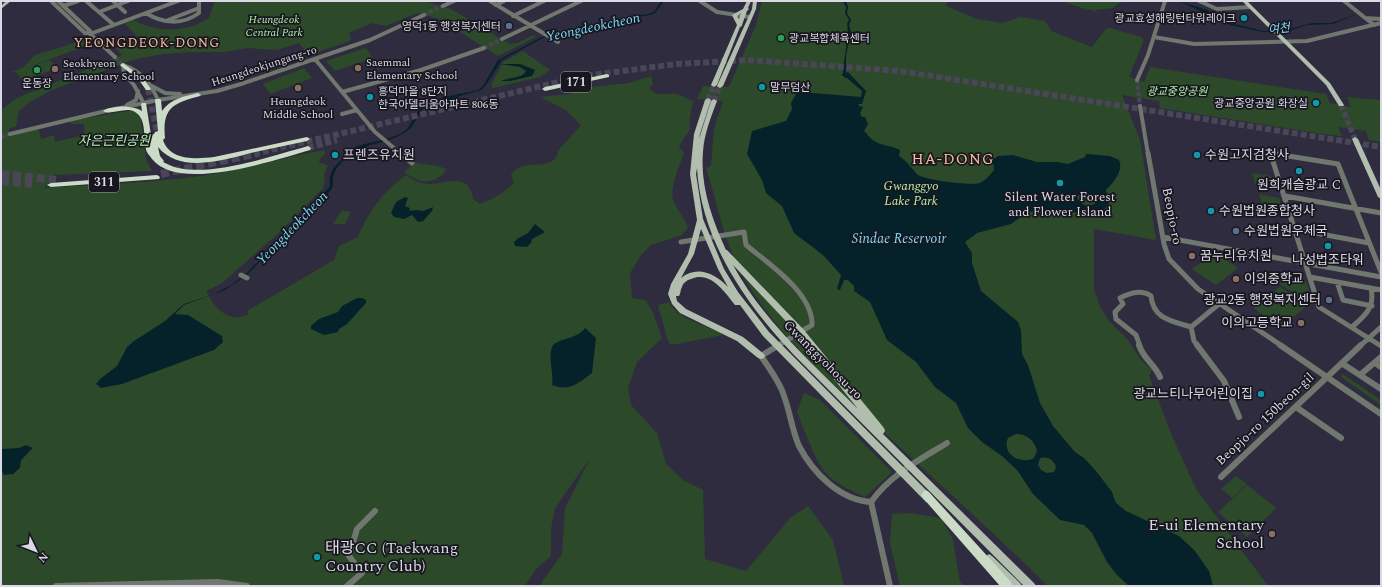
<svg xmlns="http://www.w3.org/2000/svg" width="1382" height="587" viewBox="0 0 1382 587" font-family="Spectral,'Noto Sans KR',serif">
<rect width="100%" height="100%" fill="#302c3f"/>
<path fill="#2c4a29" d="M 215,1 L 425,1 L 451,9 L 510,44 L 518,43 L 533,35 L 536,37 L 498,56 L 439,19 L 417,13 L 386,26 L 372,23 L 349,33 L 351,38 L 350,41 L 309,55 L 299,43 L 277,50 L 248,48 L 224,52 L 192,52 L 163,54 L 136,59 L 52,90 L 31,101 L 19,111 L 16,126 L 9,129 L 10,136 L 39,129 L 41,139 L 54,135 L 55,142 L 85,135 L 84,124 L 71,124 L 69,121 L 135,110 L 140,113 L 146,159 L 152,171 L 55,175 L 44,188 C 103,184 162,183 220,173 C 255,167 289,156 324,150 L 325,154 L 319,160 L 320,163 L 328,165 C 322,175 326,181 323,188 L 280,232 L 222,283 L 206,291 C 215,309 229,324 249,314 L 247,311 L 334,260 L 339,246 L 358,237 C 368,211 384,191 406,175 C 413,180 421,184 430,184 C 448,183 469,172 473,199 L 480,204 C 493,199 504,193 514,183 L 511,175 C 521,156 555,174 558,151 L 581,125 L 566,110 L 540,97 L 569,94 L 591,87 L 629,83 L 651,76 L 653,84 L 649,88 L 656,94 L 677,94 L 693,101 C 692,110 688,120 690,129 L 679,146 L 684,154 C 679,166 668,190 674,202 C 678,211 684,217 688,227 L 682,235 L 651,245 L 641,255 L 630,273 L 632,298 L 646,300 L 653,313 L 662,338 L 637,362 L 628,388 L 631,405 L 657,433 L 666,464 L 683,480 L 703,490 L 705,559 L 746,571 L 790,518 L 808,506 L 833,540 L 844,586 L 541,586 L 542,582 L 562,554 L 565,509 L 590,458 L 555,508 L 551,529 L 551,556 L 536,569 L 525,586 L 1,586 L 1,110 L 17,98 L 122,55 L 116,48 L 139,38 L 124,23 L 134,20 C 148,29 172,32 189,27 C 196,26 203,21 209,18 Z
M 762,1 L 949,1 L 945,5 L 976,19 L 1003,23 L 1020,17 L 1045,21 L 1051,31 L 1092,47 L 1106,29 L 1110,28 L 1141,37 L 1144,40 L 1129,77 L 1144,82 L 1150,67 L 1326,94 L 1330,103 L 1351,107 L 1347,97 L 1381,100 L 1381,142 L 1369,140 L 1366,131 L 1338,127 L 1342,136 L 1323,134 L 1160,108 L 1159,101 L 1122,95 L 1140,140 L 1156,240 L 1094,229 L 1094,290 L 1101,309 L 1110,322 L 1128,340 L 1141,360 L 1152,370 L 1149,376 L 1172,436 L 1196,489 L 1268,586 L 1048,586 C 992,531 933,478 876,425 C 827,379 775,333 742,274 C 723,239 718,205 706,168 L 711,166 L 714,129 L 723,101 L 697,99 L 703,86 L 729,87 L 756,25 Z
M 1062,1 L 1122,1 L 1113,8 L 1094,10 L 1100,15 L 1090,9 L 1087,10 Z
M 84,40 L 90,44 L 22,70 L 50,60 L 57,68 L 23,81 L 16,72 L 12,72 L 24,67 L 35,55 Z
M 366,48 L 373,58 L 335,71 L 326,61 Z
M 523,51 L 550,70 L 540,77 L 493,88 L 491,85 L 503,62 Z
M 304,68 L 312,78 L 270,94 L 263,84 Z
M 415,163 L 438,166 L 446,169 C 444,174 441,176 437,178 C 425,186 415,179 404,172 Z
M 1252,173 L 1271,176 L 1275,189 L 1256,186 Z
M 1259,194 L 1279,198 L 1283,211 L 1263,208 Z
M 342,210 L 351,212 L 345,224 L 333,224 Z
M 1215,253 L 1238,268 L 1216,285 L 1192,269 Z
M 1276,276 L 1306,281 L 1313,304 L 1278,283 Z
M 1280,287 L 1308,305 L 1281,327 L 1253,308 Z
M 669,302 C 679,321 706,324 723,335 L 671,345 L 668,341 L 658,305 Z
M 1341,373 L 1381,400 L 1381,405 L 1341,377 Z
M 804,393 L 820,400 L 892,472 L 865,497 C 851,490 835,484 825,472 C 815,460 803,427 797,412 Z
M 1236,476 L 1247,484 L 1232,498 L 1221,489 Z
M 1247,485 L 1276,508 L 1247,537 L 1218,512 Z
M 910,513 L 941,518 L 953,540 L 960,582 L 964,586 L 900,586 L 890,543 L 892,514 Z"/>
<path fill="#05222a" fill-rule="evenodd" d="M 661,1 L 664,1 L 655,13 L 651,15 L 630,18 L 585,32 L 543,38 L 502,60 L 486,85 L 481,90 L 426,106 C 418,113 415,126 406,132 C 383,146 363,141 343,161 C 335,169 332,175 333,186 L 331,190 L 293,231 L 281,240 L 247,275 L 225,290 L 184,305 L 175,314 L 188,315 L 222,336 L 223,342 L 214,350 L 122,384 L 101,388 L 96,384 L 100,379 L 117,366 L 127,347 L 134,341 L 165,321 L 184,304 L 214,294 L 231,285 L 245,275 L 279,239 L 291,230 L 330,186 C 328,176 332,169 339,162 C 345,156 351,149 358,146 C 373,141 391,140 405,131 C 411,126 413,116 418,111 C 432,96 460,95 478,90 L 483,86 L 498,60 L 542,37 L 585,31 L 633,16 L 648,14 L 654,12 Z
M 843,1 L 846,1 L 848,7 L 847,13 L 851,20 L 849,25 L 851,32 L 846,56 L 846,73 L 848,72 L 866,91 L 862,104 L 858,104 L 859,106 L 863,107 L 860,113 L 862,117 L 865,117 L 868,124 L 864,131 C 868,134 869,138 873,140 C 881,146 891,145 900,150 L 899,156 C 907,161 911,168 918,175 C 925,180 972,186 980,183 C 986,180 990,175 994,170 L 993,161 L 995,158 L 998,156 L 1013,155 L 1037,162 L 1057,162 L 1068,164 L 1085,157 L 1086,154 L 1110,156 L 1119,160 C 1124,171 1113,183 1106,190 L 1109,204 L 1103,211 L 1091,214 L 1059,210 L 1028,212 L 1011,224 L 977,233 L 965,242 L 972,253 L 972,263 L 981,291 L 1018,322 L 1021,330 L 1022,354 L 1028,365 L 1040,403 L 1053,426 L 1075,452 L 1084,458 L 1096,471 L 1112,492 L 1116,503 L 1126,511 L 1179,536 L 1195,551 L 1209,571 L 1213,586 L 1129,586 L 1117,575 L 1107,562 L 1092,533 L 1084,525 L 1060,520 L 1033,494 L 1017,470 L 1002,456 L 982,442 L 968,428 L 956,403 L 935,387 L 916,362 L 887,340 L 870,302 L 854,291 L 854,286 L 848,280 L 844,280 L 840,290 L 837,289 L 841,275 L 823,255 L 794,233 L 782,206 L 766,193 L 762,180 L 747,154 L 752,131 L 786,121 L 792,109 L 791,103 L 796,94 L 801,92 L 861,97 L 862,91 L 847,78 L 845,78 L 841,74 L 843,74 C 843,60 850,35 847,24 L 849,20 L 845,13 L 846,7 ZM 1084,193 L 1095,199 L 1095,204 L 1087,206 L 1079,202 L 1077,196 ZM 1016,434 C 1026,434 1035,440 1037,451 L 1034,458 C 1021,465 1001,454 1008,438 ZM 1040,458 C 1048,456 1054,460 1056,467 L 1054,472 L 1047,473 L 1041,470 L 1038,465 Z
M 1179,1 L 1207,10 L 1227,22 L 1263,31 L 1286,30 L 1312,23 L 1331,23 L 1357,14 L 1333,24 L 1307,25 L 1289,31 L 1263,32 L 1230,25 Z
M 500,64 L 520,64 L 535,70 L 532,76 L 510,81 L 501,81 C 509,77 522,79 526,71 L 520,67 Z
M 405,197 L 408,198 L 405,206 L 410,208 L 409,211 L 416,210 L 423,211 L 433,207 L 432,211 L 423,221 L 418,222 L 412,215 L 404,219 L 394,217 L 391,213 L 396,202 Z
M 535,224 L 545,232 L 532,239 L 531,243 L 527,247 L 515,246 L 514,242 L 517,239 L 528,233 Z
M 357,298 L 362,298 L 366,300 L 366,303 L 347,324 L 339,329 L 338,332 L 324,335 L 311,329 L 311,326 L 319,319 L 338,312 L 342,306 Z
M 585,328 L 596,338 L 592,373 C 578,383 570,392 552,385 C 554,371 547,357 553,345 C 563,337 577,339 585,328 Z
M 26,445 L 33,448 L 21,460 L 20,468 L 13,474 L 4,475 L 1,470 L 2,449 L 19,448 Z"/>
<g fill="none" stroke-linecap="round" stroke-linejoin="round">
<path stroke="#4a4658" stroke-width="4" stroke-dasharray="4 2" stroke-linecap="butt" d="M 424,15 L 443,6
M 484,48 L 502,39
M 115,57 L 123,65
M 1137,80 L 1140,106
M 1,137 L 10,134"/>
<path stroke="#4a4658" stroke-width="5.5" stroke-dasharray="5.5 2.5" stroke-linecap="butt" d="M 708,100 L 714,85
M 714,101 L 720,86
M 1341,105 L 1355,139"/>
<path stroke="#4a4658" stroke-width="6" stroke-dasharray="6 3" stroke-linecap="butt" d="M 148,89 L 157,133
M 308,148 L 337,140
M 254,154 L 584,76 L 677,64 L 748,60 L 900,71 L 1381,147"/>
<path stroke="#4a4658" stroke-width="8" stroke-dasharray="8 4" stroke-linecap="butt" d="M 1,174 L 56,180
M 161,174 L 258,153
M 1,181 L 32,184"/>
<path stroke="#70776f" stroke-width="4" d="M 51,1 L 85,33 L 89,33 L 115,57
M 58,1 L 90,31 L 89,33
M 86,1 L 114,25
M 113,1 L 125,12
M 490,1 L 558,42
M 700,1 L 717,12 L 750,17
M 1199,1 L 1217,9 L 1250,7
M 1344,1 L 1374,25
M 496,5 L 504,1
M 63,6 L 78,1
M 443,6 L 454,1
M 99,12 L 128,1
M 146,13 C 163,24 183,25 199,13 L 199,1
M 513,16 L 544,1
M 1365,18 L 1381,19
M 168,20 L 199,8
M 90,34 L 178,1
M 1154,37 L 1194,44 L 1307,41 L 1381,23
M 502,39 L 581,1
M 315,59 L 375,132 L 401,154
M 1137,80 L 1148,55 L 1165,1
M 152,86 L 165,93 L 180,94
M 342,92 L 421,70 L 484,48
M 144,104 L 134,85 L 124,74 L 123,65 C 142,72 150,82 158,100
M 127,105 L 136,100 L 138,91
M 1140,106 L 1148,154
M 121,108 L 158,100 L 217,91 L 241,84 L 370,40 L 424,15
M 342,114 L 357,110
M 10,134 L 110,110"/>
<path stroke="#70776f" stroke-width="5" d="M 400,153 L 412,163
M 1148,153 L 1164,244 L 1169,259 L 1198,289 L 1282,346
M 1285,196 L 1381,213
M 1294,229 L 1369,243
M 1163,237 L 1381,277
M 681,242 L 744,232 L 746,245 C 769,264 813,293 812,325 L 777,346
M 1381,272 L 1338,164 L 1276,154 L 1271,155 L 1319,307 L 1381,346
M 241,275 L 247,278
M 1310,277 L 1381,290
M 1337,282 L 1343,300 L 1372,306
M 1191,327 L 1194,341 L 1198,346
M 1352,327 C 1366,315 1375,307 1371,288
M 1140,346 L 1136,335 L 1116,319 L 1115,312 L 1123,304 L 1120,298 C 1130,293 1141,289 1151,296 C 1153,319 1172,321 1191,327 L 1219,304
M 1360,346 L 1381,327"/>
<path stroke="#70776f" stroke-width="6" d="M 779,345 L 761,356 C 769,368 780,382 784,396 C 790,412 792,430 799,446 C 813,473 840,500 871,502
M 1139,345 C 1144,360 1154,363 1160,377
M 1197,345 L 1224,381 L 1239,417
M 1280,345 L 1381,414
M 1375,363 L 1381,367
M 1343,364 L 1381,389
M 1360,375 L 1381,357
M 1296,407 L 1341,438
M 1221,477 L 1361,345
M 56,586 L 218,582 L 247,586
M 347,586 L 362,573 L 349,556 L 357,529 L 375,511
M 890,586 L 871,502 C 890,475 919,460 947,443"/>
<path fill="#b1bead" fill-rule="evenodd" d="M 6,1 L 11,1 L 1,9 L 1,6 Z
M 747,1 L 751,1 L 748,8 L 749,9 L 747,11 L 742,25 L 742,26 L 740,27 L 717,85 L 714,87 L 712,86 L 711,85 L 737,25 L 732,15 L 743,9 ZM 741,13 L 739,19 L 737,16 Z
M 753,1 L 757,1 L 756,9 L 723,86 L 720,88 L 718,87 L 717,86 L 752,9 Z
M 1242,1 L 1247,1 L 1330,83 L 1344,105 L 1343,106 L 1339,106 L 1326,85 Z
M 708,98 L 711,100 L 700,134 L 699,139 L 711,101 L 714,99 L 717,101 C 711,117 704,134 703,152 C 700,186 712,219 726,250 L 727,250 L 804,330 L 884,428 L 885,431 L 883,434 L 1034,583 L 1036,586 L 1024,586 L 793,354 C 745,303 701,240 697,168 L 696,174 L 703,219 L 724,269 L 738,292 L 769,332 L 932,496 L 933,499 L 932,502 L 929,503 L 926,502 L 763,336 L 740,305 L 735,305 C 725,292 710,270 691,279 C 687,280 683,283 682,287 C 680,290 681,293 679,296 L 676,296 L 677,301 L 686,309 L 743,337 L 764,354 L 765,356 L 764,358 L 761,359 L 758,358 L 737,341 L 680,313 L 672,304 L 668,294 L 671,284 L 688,254 L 697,220 L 690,174 L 694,134 L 705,100 ZM 701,229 L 718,269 L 728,287 C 715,273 697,265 681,278 L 694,254 ZM 733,265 L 798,334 L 858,409 C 814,365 763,321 733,265 Z
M 1355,137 L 1358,139 L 1381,190 L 1381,199 L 1378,197 L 1352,139 Z
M 989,554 L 992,556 L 1020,583 L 1022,586 L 1010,586 L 986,562 L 984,559 L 986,556 Z"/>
<path fill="#cadbc6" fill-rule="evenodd" d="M 123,63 L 143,78 L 151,89 L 150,90 L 146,90 L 139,80 L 121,66 L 120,65 Z
M 607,74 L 609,75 L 609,77 L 545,91 L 542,89 L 545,87 Z
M 198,93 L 201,95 L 200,96 C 173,103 162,108 165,138 L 163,140 C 170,161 196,159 214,157 L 307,137 L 310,139 L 307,141 C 290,145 272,148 255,152 C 226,159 181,175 158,147 L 160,156 L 164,161 L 163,162 C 168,164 173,167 178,168 C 215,176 272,156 308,146 L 311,148 L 310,150 C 275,160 179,193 152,159 C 150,156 146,152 146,149 C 143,137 147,119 135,112 C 126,106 110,116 103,111 C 111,105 133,105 142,111 L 141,104 L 142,103 L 146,103 L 151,135 L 154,134 L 155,132 L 158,131 L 155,100 L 156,99 L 160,99 L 161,100 L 162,111 C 170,99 185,96 198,93 Z
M 157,175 L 160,177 L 159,179 L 51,187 L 47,185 L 51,183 Z
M 926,490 L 929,492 L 1011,582 L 1012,586 L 1000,586 L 923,498 L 921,495 L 923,492 Z"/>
</g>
<g fill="#0f9aa8" stroke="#18161f" stroke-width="1.5">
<circle cx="1244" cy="18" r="4"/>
<circle cx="762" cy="87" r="4"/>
<circle cx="370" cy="97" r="4"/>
<circle cx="1316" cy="103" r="4"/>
<circle cx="335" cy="155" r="4"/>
<circle cx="1197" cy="155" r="4"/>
<circle cx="1299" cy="171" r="4"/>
<circle cx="1060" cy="183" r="4"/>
<circle cx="1211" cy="211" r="4"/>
<circle cx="1328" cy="246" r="4"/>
<circle cx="1261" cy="394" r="4"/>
<circle cx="317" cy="557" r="4"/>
</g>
<g fill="#5c6f8a" stroke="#18161f" stroke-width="1.5">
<circle cx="509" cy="26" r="4"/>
<circle cx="1236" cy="231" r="4"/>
<circle cx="1329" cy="300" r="4"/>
</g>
<g fill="#2e9e5b" stroke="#18161f" stroke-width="1.5">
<circle cx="781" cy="38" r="4"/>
<circle cx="37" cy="70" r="4"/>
</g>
<g fill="#8d6e63" stroke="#18161f" stroke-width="1.5">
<circle cx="358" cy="68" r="4"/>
<circle cx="55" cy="69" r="4"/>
<circle cx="298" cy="88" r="4"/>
<circle cx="1192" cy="256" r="4"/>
<circle cx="1236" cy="279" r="4"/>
<circle cx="1301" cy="323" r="4"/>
<circle cx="1272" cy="534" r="4"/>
</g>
<g text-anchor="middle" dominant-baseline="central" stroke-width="3.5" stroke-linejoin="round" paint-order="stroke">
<g font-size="11" fill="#dbd9e5" stroke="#18161f" text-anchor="start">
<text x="1236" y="18" text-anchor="end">광교효성해링턴타워레이크</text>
<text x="501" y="26" text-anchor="end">영덕1동 행정복지센터</text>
<text x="789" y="38">광교복합체육센터</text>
<text x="366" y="62">Saemmal<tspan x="366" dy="13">Elementary School</tspan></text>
<text x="63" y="63">Seokhyeon<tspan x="63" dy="13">Elementary School</tspan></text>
<text x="37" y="83" text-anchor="middle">운동장</text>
<text x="770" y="87">말무덤산</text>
<text x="378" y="91">흥덕마을 8단지<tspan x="378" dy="13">한국아델리움아파트 806동</tspan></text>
<text x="298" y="101" text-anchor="middle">Heungdeok<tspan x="298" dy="13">Middle School</tspan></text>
<text x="1308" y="103" text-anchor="end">광교중앙공원 화장실</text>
</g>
<g font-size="11" font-style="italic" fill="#adf2a7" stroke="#18161f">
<text x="274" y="19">Heungdeok<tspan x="274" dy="13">Central Park</tspan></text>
<text x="1177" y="91">광교중앙공원</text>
</g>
<g font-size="11" fill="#dbd9e5" stroke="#18161f">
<text transform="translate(264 66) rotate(-18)">Heungdeokjungang-ro</text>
</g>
<g font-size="12" font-style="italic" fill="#7cdaf8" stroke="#18161f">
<text transform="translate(1279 29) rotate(-6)">여천</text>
</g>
<g fill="#18161f" stroke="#a09eaa" stroke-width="1">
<rect x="561" y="72" width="30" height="20" rx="3"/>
<rect x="89" y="172" width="30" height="20" rx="3"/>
</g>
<g font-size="12" font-weight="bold" fill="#dbd9e5">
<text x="576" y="82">171</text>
<text x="104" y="182">311</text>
</g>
<g font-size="13" letter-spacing="1" fill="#f9bea0" stroke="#18161f">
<text x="147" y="43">YEONGDEOK-DONG</text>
</g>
<g font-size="13" font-style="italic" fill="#adf2a7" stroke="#18161f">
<text x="114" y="141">자은근린공원</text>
<text x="911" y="186">Gwanggyo<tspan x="911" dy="15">Lake Park</tspan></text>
</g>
<g font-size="13" fill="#dbd9e5" stroke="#18161f" text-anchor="start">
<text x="343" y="155">프렌즈유치원</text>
<text x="1205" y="155">수원고지검청사</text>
<text x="1299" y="185" text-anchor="middle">원희캐슬광교 C</text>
<text x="1060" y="197" text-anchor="middle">Silent Water Forest<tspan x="1060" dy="15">and Flower Island</tspan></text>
<text x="1219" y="211">수원법원종합청사</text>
<text x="1244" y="231">수원법원우체국</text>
<text x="1200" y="256">꿈누리유치원</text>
<text x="1328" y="260" text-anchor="middle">나성법조타워</text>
<text x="1244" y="279">이의중학교</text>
<text x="1321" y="300" text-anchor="end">광교2동 행정복지센터</text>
<text x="1293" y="323" text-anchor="end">이의고등학교</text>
<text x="1253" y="394" text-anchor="end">광교느티나무어린이집</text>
</g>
<g font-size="13" fill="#dbd9e5" stroke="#18161f">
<text transform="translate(1172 216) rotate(79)">Beopjo-ro</text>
<text transform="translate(823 360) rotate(45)">Gwanggyohosu-ro</text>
<text transform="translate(1265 419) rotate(-43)">Beopjo-ro 150beon-gil</text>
</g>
<g font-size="14" font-style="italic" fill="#7cdaf8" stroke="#18161f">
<text transform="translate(593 27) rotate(-12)">Yeongdeokcheon</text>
<text transform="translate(292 228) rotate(-46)">Yeongdeokcheon</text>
<text x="899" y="238">Sindae Reservoir</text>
</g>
<g font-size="15" letter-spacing="1" fill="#f9bea0" stroke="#18161f">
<text x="953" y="159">HA-DONG</text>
</g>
<g font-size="16" fill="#dbd9e5" stroke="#18161f" text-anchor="end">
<text x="1264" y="525">E-ui Elementary<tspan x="1264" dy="18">School</tspan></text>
<text x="325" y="548" text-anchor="start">태광CC (Taekwang<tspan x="325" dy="18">Country Club)</tspan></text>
</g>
</g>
<rect width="1382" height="587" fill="none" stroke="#dbd9e5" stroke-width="4"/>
<g transform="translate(36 551) rotate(133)" stroke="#18161f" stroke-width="3" paint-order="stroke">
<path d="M0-3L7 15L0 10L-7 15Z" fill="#dbd9e5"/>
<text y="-6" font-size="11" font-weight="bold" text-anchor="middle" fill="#dbd9e5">N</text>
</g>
</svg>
